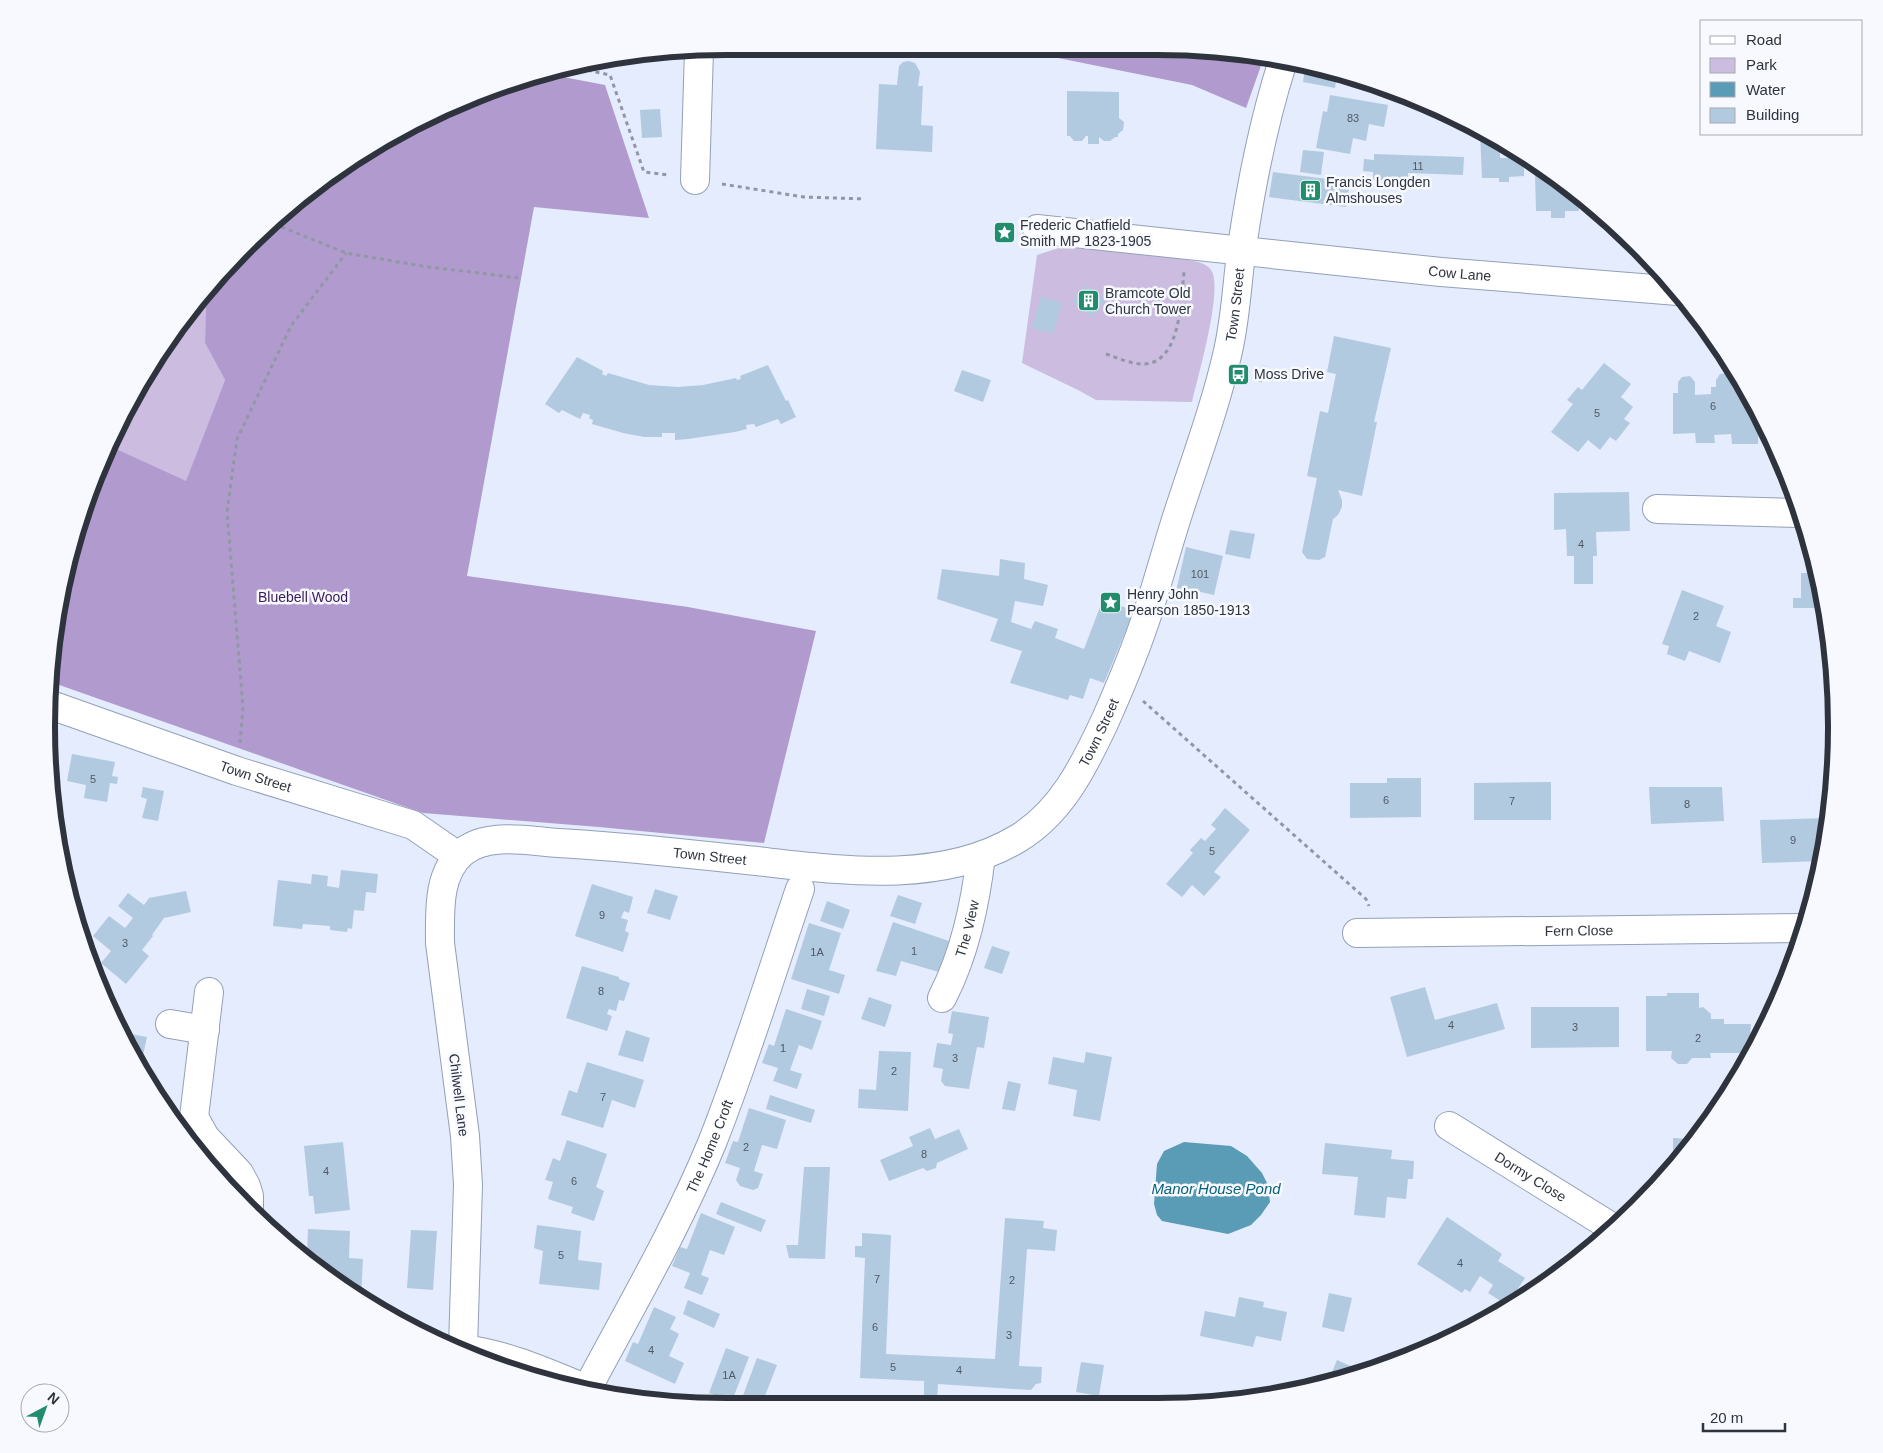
<svg xmlns="http://www.w3.org/2000/svg" width="1883" height="1453" viewBox="0 0 1883 1453" font-family="Arial,sans-serif">
<rect width="100%" height="100%" fill="#e4ecfd"/>
<path fill="#cbbce0" d="M 1068,245 L 1183,259 C 1192,261 1206,262 1211,270 C 1224,288 1197,379 1192,402 L 1096,400 L 1080,391 L 1022,363 L 1037,255 Z
M 206,297 L 205,343 L 225,380 L 186,482 L 112,447 L 137,387 Z"/>
<path fill="#b19ace" d="M 1014,47 L 1201,48 L 1263,60 L 1246,108 L 1192,85 L 1014,49 Z
M 542,73 L 605,85 L 649,218 L 534,207 L 467,576 L 688,607 L 816,631 L 764,843 L 599,827 L 423,813 L 48,681 L 69,551 L 112,447 L 186,481 L 225,380 L 205,343 L 206,297 L 245,246 L 386,138 Z"/>
<path fill="#5a9cb6" d="M 1184,1142 L 1231,1146 L 1247,1156 L 1262,1173 L 1268,1185 L 1270,1202 L 1261,1215 L 1251,1225 L 1228,1234 L 1162,1221 L 1157,1215 L 1154,1204 L 1157,1164 L 1164,1151 Z"/>
<path fill="#b2cae0" d="M 909,61 L 915,63 L 920,72 L 918,86 L 923,86 L 921,125 L 933,126 L 932,152 L 876,149 L 879,84 L 897,85 L 899,66 L 903,62 Z
M 1305,68 L 1337,75 L 1335,88 L 1303,82 Z
M 1067,91 L 1119,92 L 1119,118 L 1124,122 L 1123,130 L 1118,134 L 1118,137 L 1115,137 L 1110,141 L 1104,141 L 1099,137 L 1099,144 L 1088,144 L 1088,136 L 1086,136 L 1082,141 L 1074,141 L 1070,136 L 1067,136 Z
M 1330,95 L 1388,105 L 1384,127 L 1369,124 L 1366,141 L 1353,138 L 1350,154 L 1316,148 L 1323,111 L 1327,112 Z
M 660,109 L 662,137 L 642,138 L 640,110 Z
M 1480,132 L 1500,143 L 1500,158 L 1524,158 L 1524,176 L 1509,177 L 1509,182 L 1499,182 L 1499,178 L 1482,178 Z
M 1303,150 L 1324,152 L 1321,175 L 1300,172 Z
M 1374,154 L 1464,157 L 1463,175 L 1408,173 L 1408,181 L 1373,180 L 1373,172 L 1363,171 L 1364,159 L 1374,160 Z
M 1273,172 L 1350,182 L 1346,207 L 1269,197 Z
M 1535,174 L 1551,174 L 1571,187 L 1579,194 L 1579,211 L 1565,211 L 1565,218 L 1551,218 L 1551,211 L 1536,211 Z
M 1086,285 L 1105,301 L 1092,317 L 1072,301 Z
M 1041,297 L 1062,303 L 1053,334 L 1032,328 Z
M 1334,336 L 1391,348 L 1374,422 L 1377,422 L 1362,496 L 1338,490 L 1342,500 L 1342,507 L 1338,515 L 1333,519 L 1325,557 L 1319,560 L 1307,559 L 1302,552 L 1317,478 L 1307,476 L 1320,411 L 1328,413 L 1336,374 L 1327,372 Z
M 577,357 L 603,371 L 602,374 L 606,376 L 608,373 L 649,385 L 678,387 L 703,385 L 736,378 L 737,380 L 741,379 L 740,376 L 768,365 L 786,401 L 788,400 L 796,417 L 781,424 L 778,419 L 756,427 L 754,424 L 746,425 L 747,429 L 735,432 L 688,439 L 675,440 L 675,433 L 662,433 L 662,437 L 644,437 L 623,433 L 592,424 L 593,420 L 589,418 L 590,415 L 583,413 L 580,419 L 562,410 L 559,413 L 545,404 Z
M 1604,363 L 1631,384 L 1621,397 L 1633,407 L 1624,419 L 1630,423 L 1616,441 L 1610,437 L 1600,450 L 1588,440 L 1578,452 L 1551,432 L 1573,404 L 1567,400 L 1578,387 L 1582,390 Z
M 962,370 L 991,380 L 983,402 L 954,391 Z
M 1727,373 L 1732,379 L 1732,387 L 1743,387 L 1759,417 L 1758,444 L 1732,444 L 1731,434 L 1714,435 L 1715,443 L 1696,443 L 1695,433 L 1673,434 L 1673,393 L 1678,393 L 1678,382 L 1682,377 L 1690,376 L 1695,382 L 1695,395 L 1711,394 L 1711,387 L 1716,387 L 1716,380 L 1720,374 Z
M 1629,492 L 1630,531 L 1596,532 L 1597,556 L 1593,556 L 1593,584 L 1574,584 L 1574,556 L 1567,556 L 1566,529 L 1554,530 L 1554,493 Z
M 1230,530 L 1255,534 L 1250,559 L 1225,554 Z
M 1186,547 L 1223,556 L 1214,595 L 1196,591 L 1194,600 L 1175,596 Z
M 1000,559 L 1025,563 L 1024,579 L 1048,585 L 1043,606 L 1015,601 L 1011,622 L 1031,629 L 1035,621 L 1058,629 L 1055,638 L 1084,649 L 1103,599 L 1134,611 L 1104,683 L 1090,678 L 1083,699 L 1070,695 L 1068,700 L 1010,683 L 1022,651 L 990,641 L 998,619 L 937,599 L 942,569 L 999,576 Z
M 1801,573 L 1817,573 L 1824,594 L 1825,608 L 1793,608 L 1793,598 L 1801,598 Z
M 1682,590 L 1724,606 L 1716,626 L 1731,632 L 1720,663 L 1689,651 L 1685,661 L 1667,654 L 1669,646 L 1662,644 Z
M 72,754 L 115,762 L 112,776 L 118,777 L 117,784 L 110,783 L 107,802 L 84,798 L 86,785 L 67,781 Z
M 1387,778 L 1421,778 L 1421,817 L 1350,818 L 1350,783 L 1387,783 Z
M 1551,782 L 1551,820 L 1474,820 L 1474,783 Z
M 143,787 L 164,791 L 158,821 L 142,818 L 147,799 L 141,797 Z
M 1649,787 L 1722,787 L 1724,821 L 1651,824 Z
M 1225,808 L 1250,830 L 1214,872 L 1221,877 L 1204,896 L 1192,885 L 1182,897 L 1166,884 L 1193,853 L 1190,850 L 1201,838 L 1205,841 L 1216,829 L 1211,825 Z
M 1828,818 L 1823,861 L 1762,863 L 1760,820 Z
M 341,870 L 378,874 L 376,893 L 366,892 L 364,911 L 354,910 L 352,929 L 348,928 L 347,932 L 330,930 L 330,926 L 303,924 L 302,929 L 273,926 L 278,880 L 311,884 L 312,874 L 328,876 L 327,886 L 339,888 Z
M 592,884 L 633,897 L 629,913 L 624,911 L 621,918 L 628,920 L 625,931 L 629,933 L 623,952 L 575,936 Z
M 655,889 L 678,896 L 670,920 L 647,913 Z
M 186,891 L 191,912 L 164,918 L 152,935 L 153,936 L 142,950 L 149,956 L 126,984 L 101,963 L 111,951 L 93,936 L 109,916 L 125,928 L 133,918 L 118,906 L 128,893 L 144,905 L 149,898 Z
M 898,895 L 922,903 L 915,924 L 890,916 Z
M 827,901 L 850,910 L 843,929 L 820,921 Z
M 893,922 L 949,941 L 939,972 L 901,961 L 896,976 L 876,971 Z
M 809,923 L 841,933 L 829,970 L 845,975 L 839,994 L 791,979 Z
M 992,946 L 1010,952 L 1002,974 L 984,968 Z
M 582,966 L 619,977 L 619,979 L 630,983 L 624,1001 L 619,1000 L 616,1011 L 609,1009 L 607,1014 L 612,1016 L 607,1031 L 566,1018 Z
M 1425,987 L 1435,1020 L 1497,1003 L 1505,1029 L 1407,1057 L 1390,997 Z
M 807,989 L 830,996 L 824,1016 L 801,1009 Z
M 1667,993 L 1699,993 L 1699,1008 L 1703,1007 L 1711,1014 L 1711,1019 L 1724,1019 L 1724,1024 L 1751,1024 L 1749,1053 L 1710,1053 L 1711,1058 L 1692,1058 L 1687,1064 L 1678,1064 L 1671,1058 L 1672,1051 L 1646,1051 L 1646,996 L 1667,996 Z
M 869,997 L 892,1005 L 885,1027 L 861,1019 Z
M 1531,1007 L 1619,1007 L 1619,1047 L 1531,1048 Z
M 786,1009 L 822,1021 L 812,1050 L 799,1045 L 790,1070 L 802,1074 L 797,1089 L 773,1081 L 778,1068 L 762,1063 L 769,1044 L 774,1046 Z
M 952,1011 L 989,1017 L 984,1048 L 977,1047 L 969,1089 L 945,1086 L 941,1081 L 943,1069 L 933,1067 L 937,1043 L 951,1045 L 953,1034 L 948,1033 Z
M 626,1030 L 650,1038 L 643,1062 L 618,1055 Z
M 125,1033 L 147,1037 L 141,1064 Z
M 879,1051 L 911,1052 L 908,1111 L 858,1108 L 859,1089 L 876,1090 Z
M 1086,1052 L 1112,1057 L 1100,1121 L 1073,1116 L 1077,1090 L 1048,1084 L 1053,1057 L 1084,1063 Z
M 587,1062 L 644,1080 L 635,1108 L 612,1100 L 603,1128 L 561,1115 L 569,1090 L 577,1093 Z
M 1008,1081 L 1021,1084 L 1015,1111 L 1002,1109 Z
M 770,1095 L 815,1110 L 811,1123 L 766,1109 Z
M 749,1108 L 786,1120 L 777,1149 L 762,1145 L 754,1171 L 763,1174 L 758,1188 L 753,1190 L 740,1186 L 736,1180 L 740,1168 L 725,1163 L 733,1141 L 738,1142 Z
M 930,1128 L 935,1139 L 959,1129 L 968,1149 L 937,1163 L 936,1168 L 927,1171 L 923,1168 L 889,1181 L 880,1160 L 913,1146 L 909,1137 Z
M 1673,1138 L 1694,1139 L 1673,1164 Z
M 567,1140 L 607,1154 L 596,1187 L 604,1191 L 594,1221 L 571,1213 L 573,1207 L 548,1199 L 553,1182 L 545,1180 L 553,1158 L 560,1161 Z
M 343,1142 L 350,1210 L 315,1214 L 313,1196 L 309,1196 L 304,1146 Z
M 1325,1143 L 1392,1150 L 1391,1159 L 1414,1161 L 1413,1179 L 1408,1179 L 1406,1199 L 1387,1197 L 1385,1218 L 1354,1215 L 1358,1177 L 1322,1174 Z
M 804,1167 L 830,1167 L 825,1259 L 789,1258 L 786,1245 L 798,1245 Z
M 721,1202 L 766,1220 L 761,1232 L 716,1214 Z
M 701,1213 L 735,1227 L 724,1255 L 710,1250 L 701,1275 L 709,1278 L 702,1295 L 684,1288 L 690,1273 L 672,1266 L 680,1247 L 687,1249 Z
M 1447,1217 L 1502,1254 L 1498,1261 L 1525,1278 L 1507,1305 L 1488,1293 L 1493,1285 L 1480,1276 L 1470,1292 L 1465,1289 L 1462,1293 L 1417,1264 Z
M 1005,1218 L 1044,1221 L 1043,1228 L 1057,1230 L 1055,1251 L 1027,1249 L 1019,1366 L 1042,1367 L 1041,1383 L 1036,1384 L 1031,1390 L 938,1384 L 937,1400 L 924,1399 L 924,1381 L 860,1378 L 865,1258 L 855,1257 L 855,1246 L 862,1246 L 862,1233 L 891,1235 L 886,1354 L 995,1359 Z
M 537,1225 L 581,1231 L 578,1260 L 602,1263 L 599,1290 L 539,1284 L 543,1251 L 534,1248 Z
M 308,1229 L 350,1231 L 349,1258 L 363,1259 L 361,1298 L 349,1292 L 310,1260 L 310,1256 L 307,1256 Z
M 411,1230 L 437,1231 L 433,1290 L 407,1288 Z
M 1329,1293 L 1352,1298 L 1344,1332 L 1322,1327 Z
M 1239,1297 L 1264,1302 L 1263,1307 L 1287,1312 L 1281,1341 L 1256,1336 L 1253,1347 L 1200,1336 L 1205,1311 L 1235,1317 Z
M 688,1300 L 720,1314 L 714,1328 L 683,1314 Z
M 654,1307 L 676,1317 L 670,1329 L 679,1334 L 669,1356 L 684,1363 L 675,1384 L 625,1361 L 633,1342 L 638,1344 Z
M 726,1348 L 749,1357 L 732,1401 L 709,1393 Z
M 757,1358 L 777,1365 L 763,1401 L 741,1401 Z
M 1337,1360 L 1366,1373 L 1328,1382 Z
M 1081,1362 L 1104,1365 L 1099,1396 L 1076,1392 Z"/>
<g fill="none" stroke-linecap="round" stroke-linejoin="round">
<defs>
<g id="minor">
<path d="M 695,180 L 699,50"/>
<path id="s1" d="M 1037,229 L 1441,272 L 1678,291"/>
<path d="M 1657,509 L 1799,513"/>
<path id="s2" d="M 48,704 L 237,771 L 413,825 L 458,856"/>
<path id="s3" d="M 1357,933 L 1803,928"/>
<path d="M 209,992 L 194,1117 L 205,1137 L 239,1173 L 246,1186 L 249,1196 L 249,1210"/>
<path id="s4" d="M 942,998 C 965,953 975,905 981,856"/>
<path d="M 170,1024 L 205,1030"/>
<path id="s5" d="M 1449,1126 L 1613,1228"/>
<path id="s6" d="M 463,1348 L 468,1185 L 465,1136 L 440,943 C 440,913 437,873 463,852 C 488,832 529,841 558,843 C 618,846 678,853 737,859 C 827,868 935,888 1017,839 C 1061,813 1084,766 1105,721 C 1121,685 1137,647 1149,609 C 1158,581 1166,552 1175,523 C 1193,466 1215,409 1228,351 C 1236,316 1237,282 1242,247 C 1251,185 1263,124 1282,64"/>
<path d="M 465,1349 C 508,1355 547,1373 587,1389"/>
<path id="s7" d="M 587,1389 C 630,1308 677,1228 712,1143 C 745,1060 771,974 800,889"/>
</g>
</defs>
<use href="#minor" stroke="#93a0b9" stroke-width="30"/>
<path stroke="#9197a5" stroke-width="3" stroke-dasharray="4 4" stroke-linecap="butt" d="M 572,67 L 610,75 L 644,172 L 669,175
M 722,184 L 804,197 L 865,199
M 274,224 L 346,253 L 422,266 L 518,278
M 1106,354 C 1118,358 1131,364 1143,364 C 1181,364 1181,299 1184,272
M 1260,382 L 1264,366
M 1143,701 L 1366,899 L 1369,906
M 240,743 L 243,707 L 227,512 L 237,439 L 291,326 L 346,253"/>
<use href="#minor" stroke="#fff" stroke-width="28"/>
</g>
<defs>
<symbol id="building-square" viewBox="-11 -11 22 22"><rect x="-9" y="-9" width="18" height="18" rx="4" fill="#228d6c" stroke="#f7f9ff"/><path d="M-4-6H4V6H1V3H-1V6H-4ZM-2.5-4.3h1.7v1.8h-1.7ZM.8-4.3h1.7v1.8H.8ZM-2.5-1h1.7V.8h-1.7ZM.8-1h1.7V.8H.8Z" fill="#fff"/></symbol>
<symbol id="sight-square" viewBox="-11 -11 22 22"><rect x="-9" y="-9" width="18" height="18" rx="4" fill="#228d6c" stroke="#f7f9ff"/><path d="M0-6L1.8-2.2L6-1.7L2.9 1.2L3.7 5.4L0 3.3L-3.7 5.4L-2.9 1.2L-6-1.7L-1.8-2.2Z" fill="#fff"/></symbol>
<symbol id="bus-square" viewBox="-11 -11 22 22"><rect x="-9" y="-9" width="18" height="18" rx="4" fill="#228d6c" stroke="#f7f9ff"/><path d="M-5-6H5V4H4V6H2V4H-2V6H-4V4H-5ZM-3.5-4V0h7V-4ZM-3.5 1.2v1.5H-2V1.2ZM2 1.2v1.5H3.5V1.2Z" fill="#fff"/></symbol>
</defs>
<g fill-rule="evenodd">
<use href="#building-square" x="1298" y="178" width="25" height="25"/>
<use href="#sight-square" x="992" y="220" width="25" height="25"/>
<use href="#building-square" x="1076" y="288" width="25" height="25"/>
<use href="#bus-square" x="1226" y="362" width="25" height="25"/>
<use href="#sight-square" x="1098" y="590" width="25" height="25"/>
</g>
<g text-anchor="middle" dominant-baseline="central" stroke-width="5" stroke-linejoin="round" paint-order="stroke">
<g font-size="11" fill="#4f5966">
<text x="1353" y="118">83</text>
<text x="1418" y="166">11</text>
<text x="1713" y="406">6</text>
<text x="1597" y="413">5</text>
<text x="1581" y="544">4</text>
<text x="1200" y="574">101</text>
<text x="1696" y="616">2</text>
<text x="93" y="779">5</text>
<text x="1386" y="800">6</text>
<text x="1512" y="801">7</text>
<text x="1687" y="804">8</text>
<text x="1793" y="840">9</text>
<text x="1212" y="851">5</text>
<text x="602" y="915">9</text>
<text x="125" y="943">3</text>
<text x="914" y="951">1</text>
<text x="817" y="952">1A</text>
<text x="601" y="991">8</text>
<text x="1451" y="1025">4</text>
<text x="1575" y="1027">3</text>
<text x="1698" y="1038">2</text>
<text x="783" y="1048">1</text>
<text x="955" y="1058">3</text>
<text x="894" y="1071">2</text>
<text x="603" y="1097">7</text>
<text x="746" y="1147">2</text>
<text x="924" y="1154">8</text>
<text x="326" y="1171">4</text>
<text x="574" y="1181">6</text>
<text x="561" y="1255">5</text>
<text x="1460" y="1263">4</text>
<text x="877" y="1279">7</text>
<text x="1012" y="1280">2</text>
<text x="875" y="1327">6</text>
<text x="1009" y="1335">3</text>
<text x="651" y="1350">4</text>
<text x="893" y="1367">5</text>
<text x="959" y="1370">4</text>
<text x="729" y="1375">1A</text>
</g>
<g font-size="14" fill="#2e333d" stroke="#f7f9ff" text-anchor="start">
<text x="1326" y="182">Francis Longden<tspan x="1326" dy="16">Almshouses</tspan></text>
<text x="1020" y="225">Frederic Chatfield<tspan x="1020" dy="16">Smith MP 1823-1905</tspan></text>
<text x="1105" y="293">Bramcote Old<tspan x="1105" dy="16">Church Tower</tspan></text>
<text x="1254" y="374">Moss Drive</text>
<text x="1127" y="594">Henry John<tspan x="1127" dy="16">Pearson 1850-1913</tspan></text>
</g>
<g font-size="14" fill="#2e333d" stroke="#f7f9ff">
<text stroke="none"><textPath href="#s1" startOffset="425">Cow Lane</textPath></text>
<text stroke="none"><textPath href="#s6" startOffset="1654">Town Street</textPath></text>
<text stroke="none"><textPath href="#s6" startOffset="1204">Town Street</textPath></text>
<text stroke="none"><textPath href="#s2" startOffset="220">Town Street</textPath></text>
<text stroke="none"><textPath href="#s6" startOffset="754">Town Street</textPath></text>
<text stroke="none"><textPath href="#s4" startOffset="74">The View</textPath></text>
<text stroke="none"><textPath href="#s3" startOffset="222">Fern Close</textPath></text>
<text transform="translate(459 1095) rotate(83)">Chilwell Lane</text>
<text stroke="none"><textPath href="#s7" startOffset="272">The Home Croft</textPath></text>
<text stroke="none"><textPath href="#s5" startOffset="96">Dormy Close</textPath></text>
</g>
<g font-size="14" fill="#3a1a58" stroke="#f7f9ff">
<text x="303" y="597">Bluebell Wood</text>
</g>
<g font-size="15" font-style="italic" fill="#05617c" stroke="#f7f9ff">
<text x="1216" y="1188">Manor House Pond</text>
</g>
</g>
<path d="M0 0H1883V1453H0ZM726 55H1157A671 671 0 0 1 1828 726V727A671 671 0 0 1 1157 1398H726A671 671 0 0 1 55 727V726A671 671 0 0 1 726 55Z" fill="#f7f9ff" fill-rule="evenodd"/>
<path fill="none" stroke="#2e333d" stroke-width="6" d="M726 55H1157A671 671 0 0 1 1828 726V727A671 671 0 0 1 1157 1398H726A671 671 0 0 1 55 727V726A671 671 0 0 1 726 55Z"/>
<rect x="1700" y="20" width="162" height="115" fill="#f7f9ff" stroke="#a7aab1"/>
<rect x="1710" y="36" width="25" height="8" fill="#ffffff" stroke="#a7aab1"/>
<text x="1746" y="45" font-size="15" fill="#2e333d">Road</text>
<rect x="1710" y="58" width="25" height="15" fill="#cbbce0" stroke="#a7aab1"/>
<text x="1746" y="70" font-size="15" fill="#2e333d">Park</text>
<rect x="1710" y="82" width="25" height="15" fill="#5a9cb6" stroke="#a7aab1"/>
<text x="1746" y="95" font-size="15" fill="#2e333d">Water</text>
<rect x="1710" y="108" width="25" height="15" fill="#b2cae0" stroke="#a7aab1"/>
<text x="1746" y="120" font-size="15" fill="#2e333d">Building</text>
<g transform="translate(45 1408) rotate(41)"><circle r="24" fill="#f7f9ff" stroke="#a7aab1"/>
<path d="M0-4L9 19L0 12L-9 19Z" fill="#228d6c"/>
<text y="-8" font-size="14" font-weight="bold" text-anchor="middle" fill="#2e333d">N</text>
</g>
<path d="M1703 1423v8h82v-8" fill="none" stroke="#2e333d" stroke-width="2.5"/>
<text x="1710" y="1423" font-size="15" fill="#2e333d" stroke="#f7f9ff" stroke-width="4" paint-order="stroke">20 m</text>
</svg>
